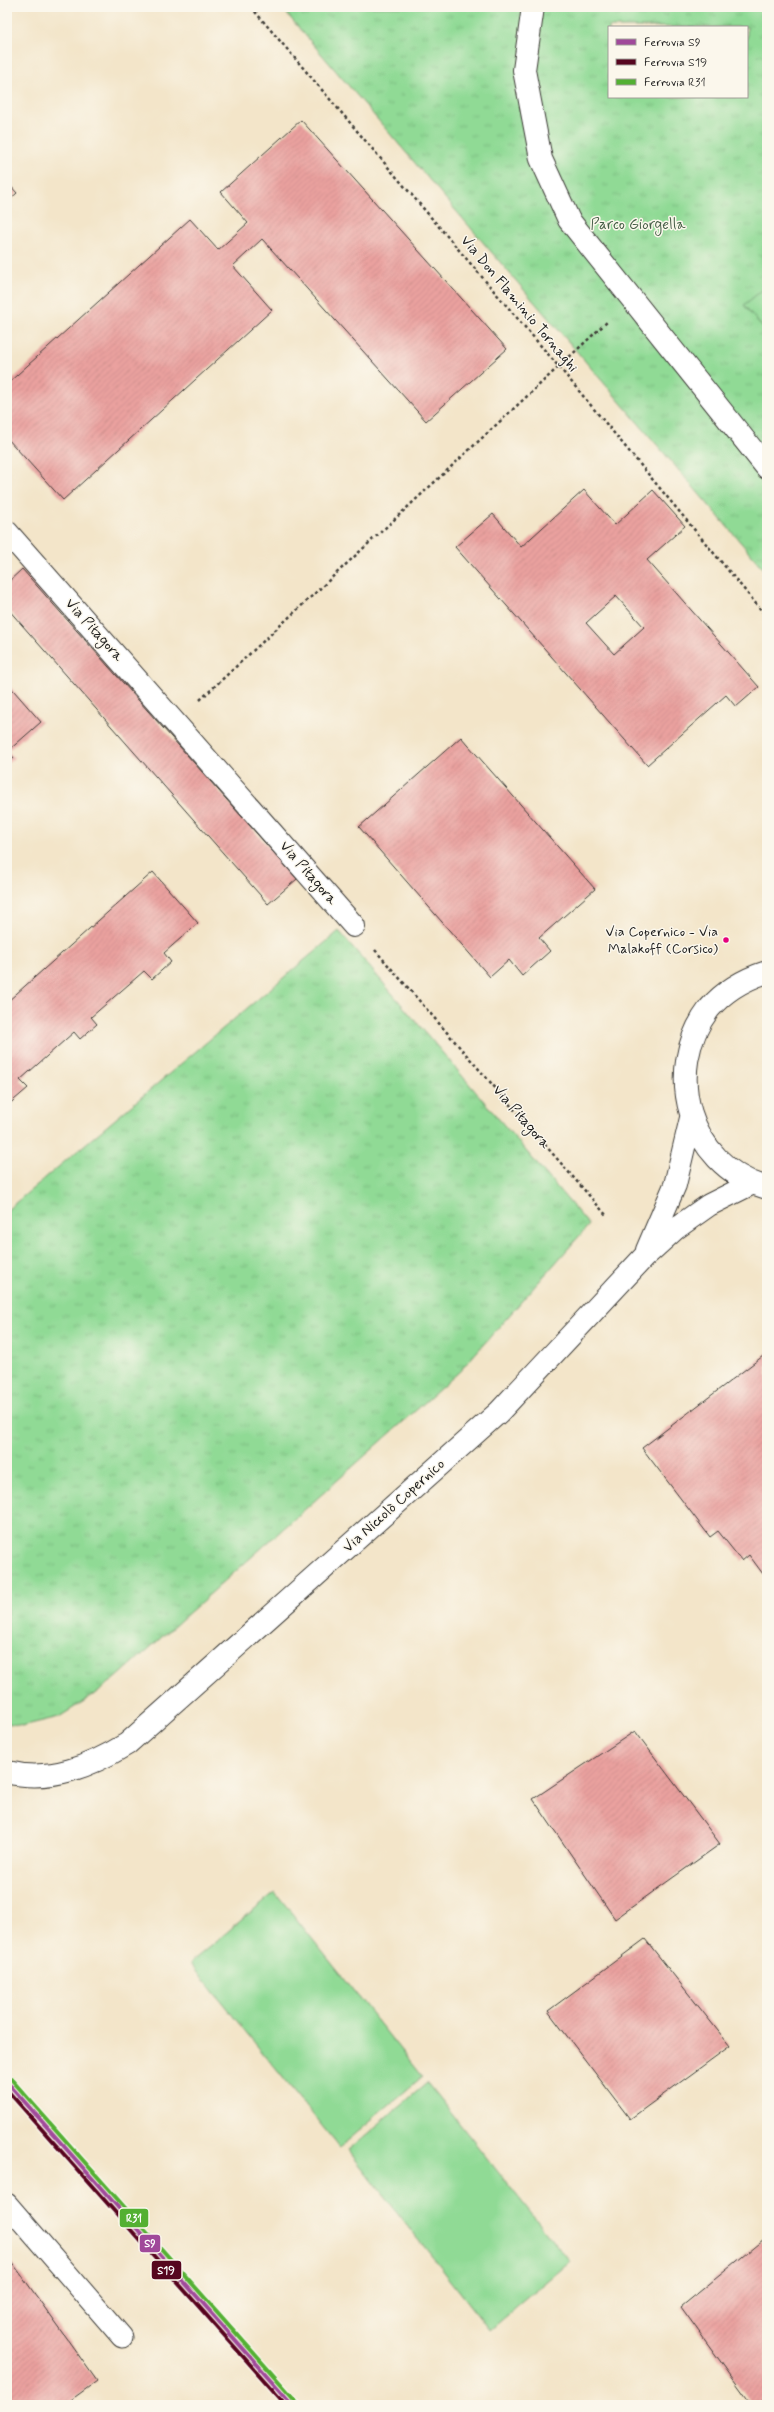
<svg xmlns="http://www.w3.org/2000/svg" width="774" height="2412" viewBox="0 0 774 2412" font-family="Mynerve,sans-serif">
<defs>
<pattern id="grass-tufts" width="24" height="20" patternUnits="userSpaceOnUse"><rect width="24" height="20" fill="#90da95"/><path d="M3 7l-1-3M5 7V3M7 7l1-3M15 17l-1-3M17 17v-4M19 17l1-3" fill="none" stroke="#7cba80"/></pattern>
<pattern id="building-hatch" width="6" height="6" patternUnits="userSpaceOnUse"><rect width="6" height="6" fill="#eaa19f"/><path d="M-1 1l2-2M0 6l6-6M5 7l2-2" fill="none" stroke="#c88a88"/></pattern>
</defs>
<rect width="100%" height="100%" fill="#fbf7ec"/>
<filter id="ink" filterUnits="userSpaceOnUse"><feTurbulence type="fractalNoise" baseFrequency=".025" numOctaves="2"/><feDisplacementMap in="SourceGraphic" scale="8" xChannelSelector="R" yChannelSelector="G"/><feConvolveMatrix kernelMatrix="1 2 1 2 8 2 1 2 1" color-interpolation-filters="sRGB"/></filter>
<filter id="wash" filterUnits="userSpaceOnUse"><feTurbulence type="fractalNoise" baseFrequency=".012" numOctaves="4" result="noise"/><feDisplacementMap in="SourceGraphic" scale="16" xChannelSelector="R" yChannelSelector="G"/><feGaussianBlur stdDeviation="0.9" result="paint"/><feColorMatrix in="noise" values="0 0 0 0 0 0 0 0 0 0 0 0 0 0 0 0 0 1.4 0 .05"/><feComposite in="paint" operator="in"/></filter>
<g filter="url(#wash)">
<rect width="100%" height="100%" fill="#f3e5c9"/>
<path fill="url(#grass-tufts)" stroke="#567b58" fill-rule="evenodd" d="M 281,7 L 767,7 L 767,573 ZM 609,27 L 747,27 L 747,97 L 609,97 Z
M 339,931 L 589,1225 L 460,1371 L 116,1678 L 89,1698 L 59,1717 L 22,1726 L 7,1723 L 7,1210 Z"/>
<path fill="#90da95" stroke="#567b58" d="M 767,286 L 767,333 L 744,305 Z
M 275,1892 L 422,2077 L 339,2147 L 190,1963 Z
M 427,2083 L 570,2262 L 490,2330 L 348,2150 Z"/>
<g id="blocks">
<path fill="url(#building-hatch)" fill-rule="evenodd" d="M 301,120 L 507,349 L 426,421 L 262,239 L 233,266 L 272,310 L 63,500 L 7,438 L 7,384 L 190,219 L 218,250 L 248,223 L 221,192 Z
M 7,182 L 17,193 L 7,202 Z
M 584,490 L 615,525 L 653,490 L 685,526 L 647,560 L 759,687 L 736,707 L 726,695 L 647,765 L 455,547 L 493,514 L 521,547 ZM 616,596 L 644,627 L 614,654 L 586,623 Z
M 22,569 L 297,879 L 268,904 L 7,608 L 7,583 Z
M 7,683 L 41,722 L 8,751 L 14,758 L 7,764 Z
M 461,737 L 595,889 L 539,938 L 550,951 L 522,976 L 509,960 L 490,977 L 359,827 Z
M 153,872 L 198,923 L 164,953 L 171,962 L 152,979 L 144,971 L 91,1017 L 97,1024 L 80,1039 L 74,1032 L 20,1080 L 28,1088 L 7,1106 L 7,1002 Z
M 767,1353 L 767,1571 L 763,1574 L 749,1555 L 742,1561 L 718,1531 L 710,1537 L 642,1448 Z
M 635,1731 L 720,1844 L 615,1919 L 533,1799 Z
M 645,1939 L 730,2046 L 630,2119 L 548,2011 Z
M 764,2239 L 767,2243 L 767,2397 L 757,2405 L 752,2405 L 681,2307 Z
M 7,2255 L 97,2381 L 64,2405 L 7,2405 Z"/>
</g>
</g>
<g filter="url(#ink)">
<use href="#blocks" fill-opacity="0" stroke="#3c3a36" stroke-width="1"/>
<g fill="none" stroke-linecap="round" stroke-linejoin="round">
<defs>
<path id="service" d="M 7,2204 L 122,2337"/>
<path id="pedestrian" d="M 533,7 L 524,70 L 541,159 L 569,220 L 767,468
M 7,532 L 354,926"/>
<path id="minor" d="M 764,1187 C 689,1164 662,1071 709,1009 C 724,991 745,979 767,972
M 647,1250 L 675,1185 L 691,1118
M 7,1772 C 50,1783 91,1766 127,1744 L 499,1412 L 644,1257 L 675,1229 L 709,1205 L 753,1183"/>
</defs>
<use href="#service" stroke="#3c3a36" stroke-width="23"/>
<use href="#pedestrian" stroke="#3c3a36" stroke-width="24"/>
<use href="#minor" stroke="#3c3a36" stroke-width="24"/>
<path stroke="#3c3a36" stroke-width="2.5" stroke-dasharray="3 3" stroke-linecap="butt" d="M 251,7 L 559,367 L 767,617
M 200,700 L 608,321
M 375,950 L 607,1216"/>
<use href="#service" stroke="#fff" stroke-width="21"/>
<use href="#pedestrian" stroke="#fff" stroke-width="22"/>
<use href="#minor" stroke="#fff" stroke-width="22"/>
<defs>
<path id="rail-1" d="M 7,2082 L 293,2405"/>
<path id="rail-2" d="M 7,2090 L 286,2405"/>
<path id="rail-3" d="M 11,2079 L 297,2402"/>
</defs>
<use href="#rail-1" stroke="#fbf7ec" stroke-width="7"/>
<use href="#rail-2" stroke="#fbf7ec" stroke-width="7"/>
<use href="#rail-3" stroke="#fbf7ec" stroke-width="7"/>
<use href="#rail-1" stroke="#a0499a" stroke-width="4"/>
<use href="#rail-2" stroke="#56061f" stroke-width="4"/>
<use href="#rail-3" stroke="#53b032" stroke-width="4"/>
</g>
</g>
<circle fill="#e5007d" stroke="#fbf7ec" stroke-width="1.5" cx="726" cy="940" r="3.5"/>
<g text-anchor="middle" dominant-baseline="central" stroke-width="3" stroke-linejoin="round" paint-order="stroke">
<g font-size="14" fill="#1c1c1c" stroke="#fbf7ec" text-anchor="end">
<text x="718" y="932">Via Copernico - Via<tspan x="718" dy="17">Malakoff (Corsico)</tspan></text>
</g>
<g font-size="15" fill="#455e46" stroke="#fbf7ec">
<text x="638" y="225">Parco Giorgella</text>
</g>
<g font-size="15" fill="#1c1c1c" stroke="#fbf7ec">
<text transform="translate(519 304) rotate(50)">Via Don Flaminio Tornaghi</text>
<text transform="translate(94 630) rotate(48)">Via Pitagora</text>
<text transform="translate(308 873) rotate(49)">Via Pitagora</text>
<text transform="translate(521 1117) rotate(49)">Via Pitagora</text>
<text transform="translate(394 1506) rotate(-42)">Via Niccolò Copernico</text>
</g>
</g>
<g stroke="#fbf7ec" stroke-width="1.5">
<rect x="119" y="2208" width="30" height="20" rx="4" fill="#53b032"/>
<rect x="139" y="2234" width="22" height="19" rx="4" fill="#a0499a"/>
<rect x="151" y="2260" width="31" height="20" rx="4" fill="#56061f"/>
</g>
<g font-size="11" text-anchor="middle" font-weight="bold" fill="#fff">
<text x="134" y="2222">R31</text>
<text x="150" y="2247">S9</text>
<text x="166" y="2274">S19</text>
</g>
<rect width="774" height="2412" fill="none" stroke="#fbf7ec" stroke-width="24"/>
<rect x="608" y="26" width="140" height="72" fill="#fbf7ec" stroke="#a29f99"/>
<rect x="616" y="39" width="20" height="6" fill="#a0499a" stroke="#a29f99"/>
<text x="644" y="46" font-size="12" fill="#1c1c1c">Ferrovia S9</text>
<rect x="616" y="59" width="20" height="6" fill="#56061f" stroke="#a29f99"/>
<text x="644" y="66" font-size="12" fill="#1c1c1c">Ferrovia S19</text>
<rect x="616" y="79" width="20" height="6" fill="#53b032" stroke="#a29f99"/>
<text x="644" y="86" font-size="12" fill="#1c1c1c">Ferrovia R31</text>
</svg>
